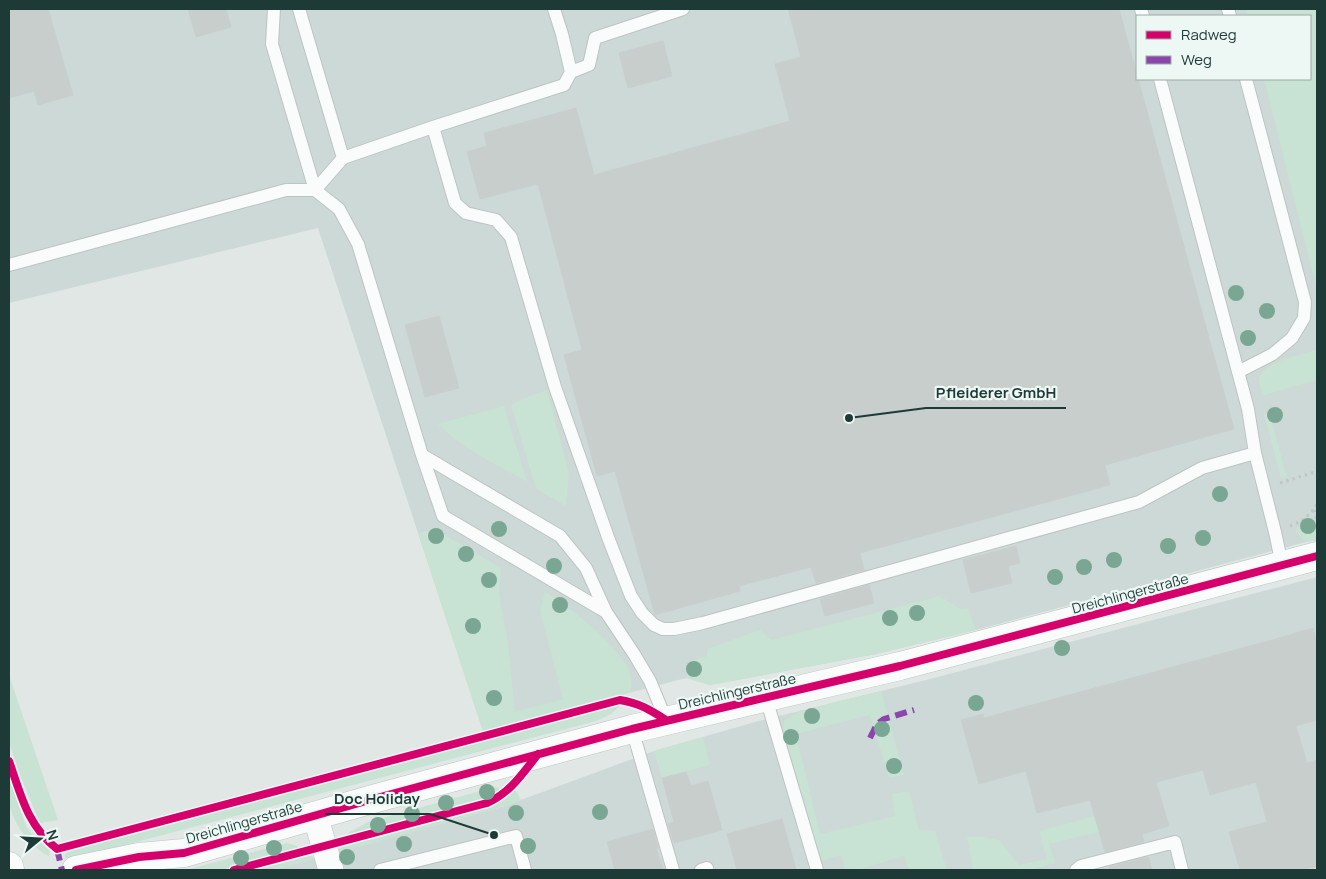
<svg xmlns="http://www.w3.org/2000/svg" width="1326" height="879" viewBox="0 0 1326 879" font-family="Manrope,sans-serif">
<rect width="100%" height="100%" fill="#e0e7e5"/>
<path fill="#cdd9d6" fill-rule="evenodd" d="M 9,9 L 1317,9 L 1317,540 L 1306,542 L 976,630 L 876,654 L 710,685 L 686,678 L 483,731 L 318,228 L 9,303 ZM 1137,16 L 1310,16 L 1310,79 L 1137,79 Z
M 1317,577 L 1317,870 L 273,870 L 502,807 L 654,751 L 755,722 L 930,679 Z"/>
<path fill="#c8e2d4" d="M 1246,9 L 1317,9 L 1317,290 L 1264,79 L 1310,79 L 1310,16 L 1248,16 Z
M 1317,350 L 1317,380 L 1264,395 C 1262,392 1260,388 1259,384 C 1254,363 1303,354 1317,350 Z
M 547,390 L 569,473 L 566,506 L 536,489 L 511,405 L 525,398 Z
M 504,406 L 527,482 C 498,465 460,448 438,424 Z
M 1269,413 L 1287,477 L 1281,479 L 1264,414 Z
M 1317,520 L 1317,540 L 1306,542 L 1301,538 L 1296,531 L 1300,525 Z
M 434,529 L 501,568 L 499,593 L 508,642 L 515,712 L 563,699 L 540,611 L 545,592 C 572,610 596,627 617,653 C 622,658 628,666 630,673 C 632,679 631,686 631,692 L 483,731 L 418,533 Z
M 940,596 L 960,609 L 968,608 L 976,630 L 876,654 L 710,685 L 686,678 L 692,661 L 707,656 L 707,649 L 760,630 L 771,640 Z
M 9,675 L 58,820 L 40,823 L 20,775 L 9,742 Z
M 881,691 L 904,775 L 889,778 L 870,715 L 796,734 L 820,834 L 895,816 L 892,794 L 909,791 L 919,830 L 935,831 L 947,870 L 909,870 L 904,856 L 857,870 L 845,870 L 841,855 L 821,861 L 783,729 L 784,721 C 794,712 807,710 820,706 C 840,701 860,696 881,691 Z
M 621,705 L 611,714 L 596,721 L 98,852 L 68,859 L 65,858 L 65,855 L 67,852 L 77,848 Z
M 703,737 L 710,765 L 662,778 L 654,751 Z
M 9,778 L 26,826 L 33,836 L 50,851 L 49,856 C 30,847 12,822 9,802 C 7,795 9,786 9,778 Z
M 495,787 L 499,788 L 501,792 L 489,799 L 345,838 L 350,832 L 368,822 Z
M 514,791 L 516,791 L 521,800 L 502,807 L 336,853 L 342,846 L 491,805 L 499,802 Z
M 1095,816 L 1099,832 L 1049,844 L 1055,863 L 1030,870 L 973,870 L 967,837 L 984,837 L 999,840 L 1019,865 L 1047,859 L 1039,831 Z
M 287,843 L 303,848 L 221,870 L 186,870 Z
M 310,854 L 314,859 L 273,870 L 248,870 Z"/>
<path fill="#c7cecc" stroke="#c9cfce" d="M 9,9 L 48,9 L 73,95 L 38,105 L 34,91 L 9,98 Z
M 188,9 L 226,9 L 231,27 L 196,37 Z
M 788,9 L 1119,9 L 1234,429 L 1105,465 L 1110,485 L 860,553 L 864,570 L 816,583 L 811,567 L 739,586 L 740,591 L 655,615 L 615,471 L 597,476 L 564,355 L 582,350 L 538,184 L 480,199 L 467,152 L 487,146 L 484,133 L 576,108 L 594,175 L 790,121 L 775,64 L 801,57 Z
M 663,41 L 672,76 L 628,88 L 619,53 Z
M 439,316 L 459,388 L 425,397 L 405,325 Z
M 1016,546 L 1020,563 L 1008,566 L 1012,583 L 971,593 L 963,560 Z
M 869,585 L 874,603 L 825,616 L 820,599 Z
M 1313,628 L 1317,644 L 1317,720 L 1296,726 L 1307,763 L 1317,760 L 1317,866 L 1300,870 L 1240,870 L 1229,832 L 1267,822 L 1256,782 L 1210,795 L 1203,770 L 1156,782 L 1169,826 L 1142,834 L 1144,842 L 1105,852 L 1090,800 L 1037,813 L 1026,771 L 979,784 L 961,720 L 983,714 L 984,718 L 1272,640 Z
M 686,772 L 691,786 L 708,781 L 722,830 L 674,843 L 668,824 L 674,822 L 662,778 Z
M 782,819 L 796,870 L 737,870 L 727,834 Z
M 653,829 L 658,848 L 656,848 L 663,870 L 615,870 L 607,842 Z
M 1148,857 L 1152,870 L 1110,870 L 1109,867 Z"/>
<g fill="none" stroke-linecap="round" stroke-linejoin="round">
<defs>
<path id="service" d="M 274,9 L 272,44 L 315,190
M 299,9 L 343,158
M 554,9 L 562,34 L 571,72 L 589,65 L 595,38 L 683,9
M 1141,9 L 1143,16
M 1228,9 L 1230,16
M 1160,79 L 1248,409 L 1255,453
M 433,127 L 455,203 L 466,213 L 496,220 L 511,237 L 555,387 L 609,540 L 631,596 L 642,613 L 654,625 L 663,629 L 674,629 L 703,623 L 1139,502 L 1202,468 L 1255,453 L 1275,532 L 1282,565
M 315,190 L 343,158 L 433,127 L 564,85 L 571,72
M 9,265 L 286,190 L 315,190 L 339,209 L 358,244 L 422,455 L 560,536 L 586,568 L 606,612 L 634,654 L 650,681 L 666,720
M 1238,372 L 1273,354 L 1292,338 L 1304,318 L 1305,302 L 1246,79
M 422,455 L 443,516 L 606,612
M 766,698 L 817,870
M 632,729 L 673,870
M 380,870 L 516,836 L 525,870
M 701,870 L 707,868
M 1076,870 L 1081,866 L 1175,842 L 1182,870"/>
<path id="minor" d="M 315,815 L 331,870"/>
<path id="tertiary" d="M 76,870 L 139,857 L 184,853 L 373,799 L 632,729 L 900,666 L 1317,556"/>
<path id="secondary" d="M 9,866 L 10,870"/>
</defs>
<use href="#service" stroke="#bdc4c2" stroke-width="14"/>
<use href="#minor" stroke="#bdc4c2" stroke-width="26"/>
<use href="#tertiary" stroke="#bdc4c2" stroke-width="29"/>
<use href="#secondary" stroke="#bcc5c3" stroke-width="29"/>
<path stroke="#bfc7c6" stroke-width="3" stroke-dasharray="2.5 4" stroke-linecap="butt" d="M 1280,483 L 1315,472
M 1314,510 L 1317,523
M 1290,526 C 1301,522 1311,515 1317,504"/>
<use href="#service" stroke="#fafbfb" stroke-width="12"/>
<use href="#minor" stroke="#fafbfb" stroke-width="25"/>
<use href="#tertiary" stroke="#fafbfb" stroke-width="28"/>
<use href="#secondary" stroke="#fafbfb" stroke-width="28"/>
<path stroke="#8e44ad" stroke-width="6" stroke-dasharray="12 6" stroke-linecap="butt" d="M 870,738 L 877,724 L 884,719 L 914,710
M 57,849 L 62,870"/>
<defs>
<path id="cycleway" d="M 9,761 C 21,795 27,825 57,849 L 620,700 C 639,703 650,710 666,720
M 76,870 L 139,857 L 184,853 L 373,799 L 632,729 L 900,666 L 1317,556
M 234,870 L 487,803 C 510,793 523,773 538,754"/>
</defs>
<use href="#cycleway" stroke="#edf7f4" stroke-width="11"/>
<use href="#cycleway" stroke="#d6006c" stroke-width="8"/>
</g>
<g fill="#7aa794">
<circle cx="1236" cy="293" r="8"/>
<circle cx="1267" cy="311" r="8"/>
<circle cx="1248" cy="338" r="8"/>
<circle cx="1275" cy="415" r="8"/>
<circle cx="1220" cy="494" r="8"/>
<circle cx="1308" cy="526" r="8"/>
<circle cx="499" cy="529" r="8"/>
<circle cx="436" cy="536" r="8"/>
<circle cx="1203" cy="538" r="8"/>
<circle cx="1168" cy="546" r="8"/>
<circle cx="466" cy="554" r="8"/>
<circle cx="1114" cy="560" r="8"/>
<circle cx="554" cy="566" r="8"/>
<circle cx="1084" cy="567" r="8"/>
<circle cx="1055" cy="577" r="8"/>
<circle cx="489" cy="580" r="8"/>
<circle cx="560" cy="605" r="8"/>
<circle cx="917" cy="613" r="8"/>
<circle cx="890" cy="618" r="8"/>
<circle cx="473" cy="626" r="8"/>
<circle cx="1062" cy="648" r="8"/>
<circle cx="694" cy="669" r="8"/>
<circle cx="494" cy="698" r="8"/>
<circle cx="976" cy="703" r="8"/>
<circle cx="812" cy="716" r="8"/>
<circle cx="882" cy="729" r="8"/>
<circle cx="791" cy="737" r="8"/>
<circle cx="894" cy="766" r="8"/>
<circle cx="487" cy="792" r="8"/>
<circle cx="446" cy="803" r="8"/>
<circle cx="600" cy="812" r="8"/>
<circle cx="516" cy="813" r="8"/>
<circle cx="412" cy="814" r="8"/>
<circle cx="378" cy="825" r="8"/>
<circle cx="404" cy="844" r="8"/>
<circle cx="528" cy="846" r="8"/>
<circle cx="274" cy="848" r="8"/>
<circle cx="347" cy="857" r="8"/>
<circle cx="241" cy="858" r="8"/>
</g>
<g text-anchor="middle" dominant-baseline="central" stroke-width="4.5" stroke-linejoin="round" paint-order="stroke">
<g font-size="14" fill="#1e3a37" stroke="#edf7f4">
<text transform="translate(1130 593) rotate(-15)">Dreichlingerstraße</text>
<text transform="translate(737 691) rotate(-13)">Dreichlingerstraße</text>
<text transform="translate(244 822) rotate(-16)">Dreichlingerstraße</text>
</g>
</g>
<path fill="none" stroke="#1e3a37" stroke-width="2" d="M849 418L926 408H1066M494 835L430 814H325"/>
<g fill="#1e3a37" stroke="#edf7f4" stroke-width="2">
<circle cx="849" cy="418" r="5"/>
<circle cx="494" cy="835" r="5"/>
</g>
<g font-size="15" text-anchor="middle" font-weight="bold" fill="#1e3a37" stroke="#edf7f4" stroke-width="4.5" stroke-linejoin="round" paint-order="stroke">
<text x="996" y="398">Pfleiderer GmbH</text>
<text x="377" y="804">Doc Holiday</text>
</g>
<rect width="1326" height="879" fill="none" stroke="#1e3a37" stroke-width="20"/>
<rect x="1136" y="15" width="175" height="65" fill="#edf7f4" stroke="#9aaba8"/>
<rect x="1146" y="31" width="25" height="8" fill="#d6006c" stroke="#9aaba8"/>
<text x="1181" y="40" font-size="15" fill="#1e3a37">Radweg</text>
<rect x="1146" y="56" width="25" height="8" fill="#8e44ad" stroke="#9aaba8"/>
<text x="1181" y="65" font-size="15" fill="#1e3a37">Weg</text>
<g transform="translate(40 839) rotate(72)" stroke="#edf7f4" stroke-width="4" paint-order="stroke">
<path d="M0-4L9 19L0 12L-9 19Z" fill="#1e3a37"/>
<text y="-8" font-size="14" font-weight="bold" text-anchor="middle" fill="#1e3a37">N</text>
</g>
</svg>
